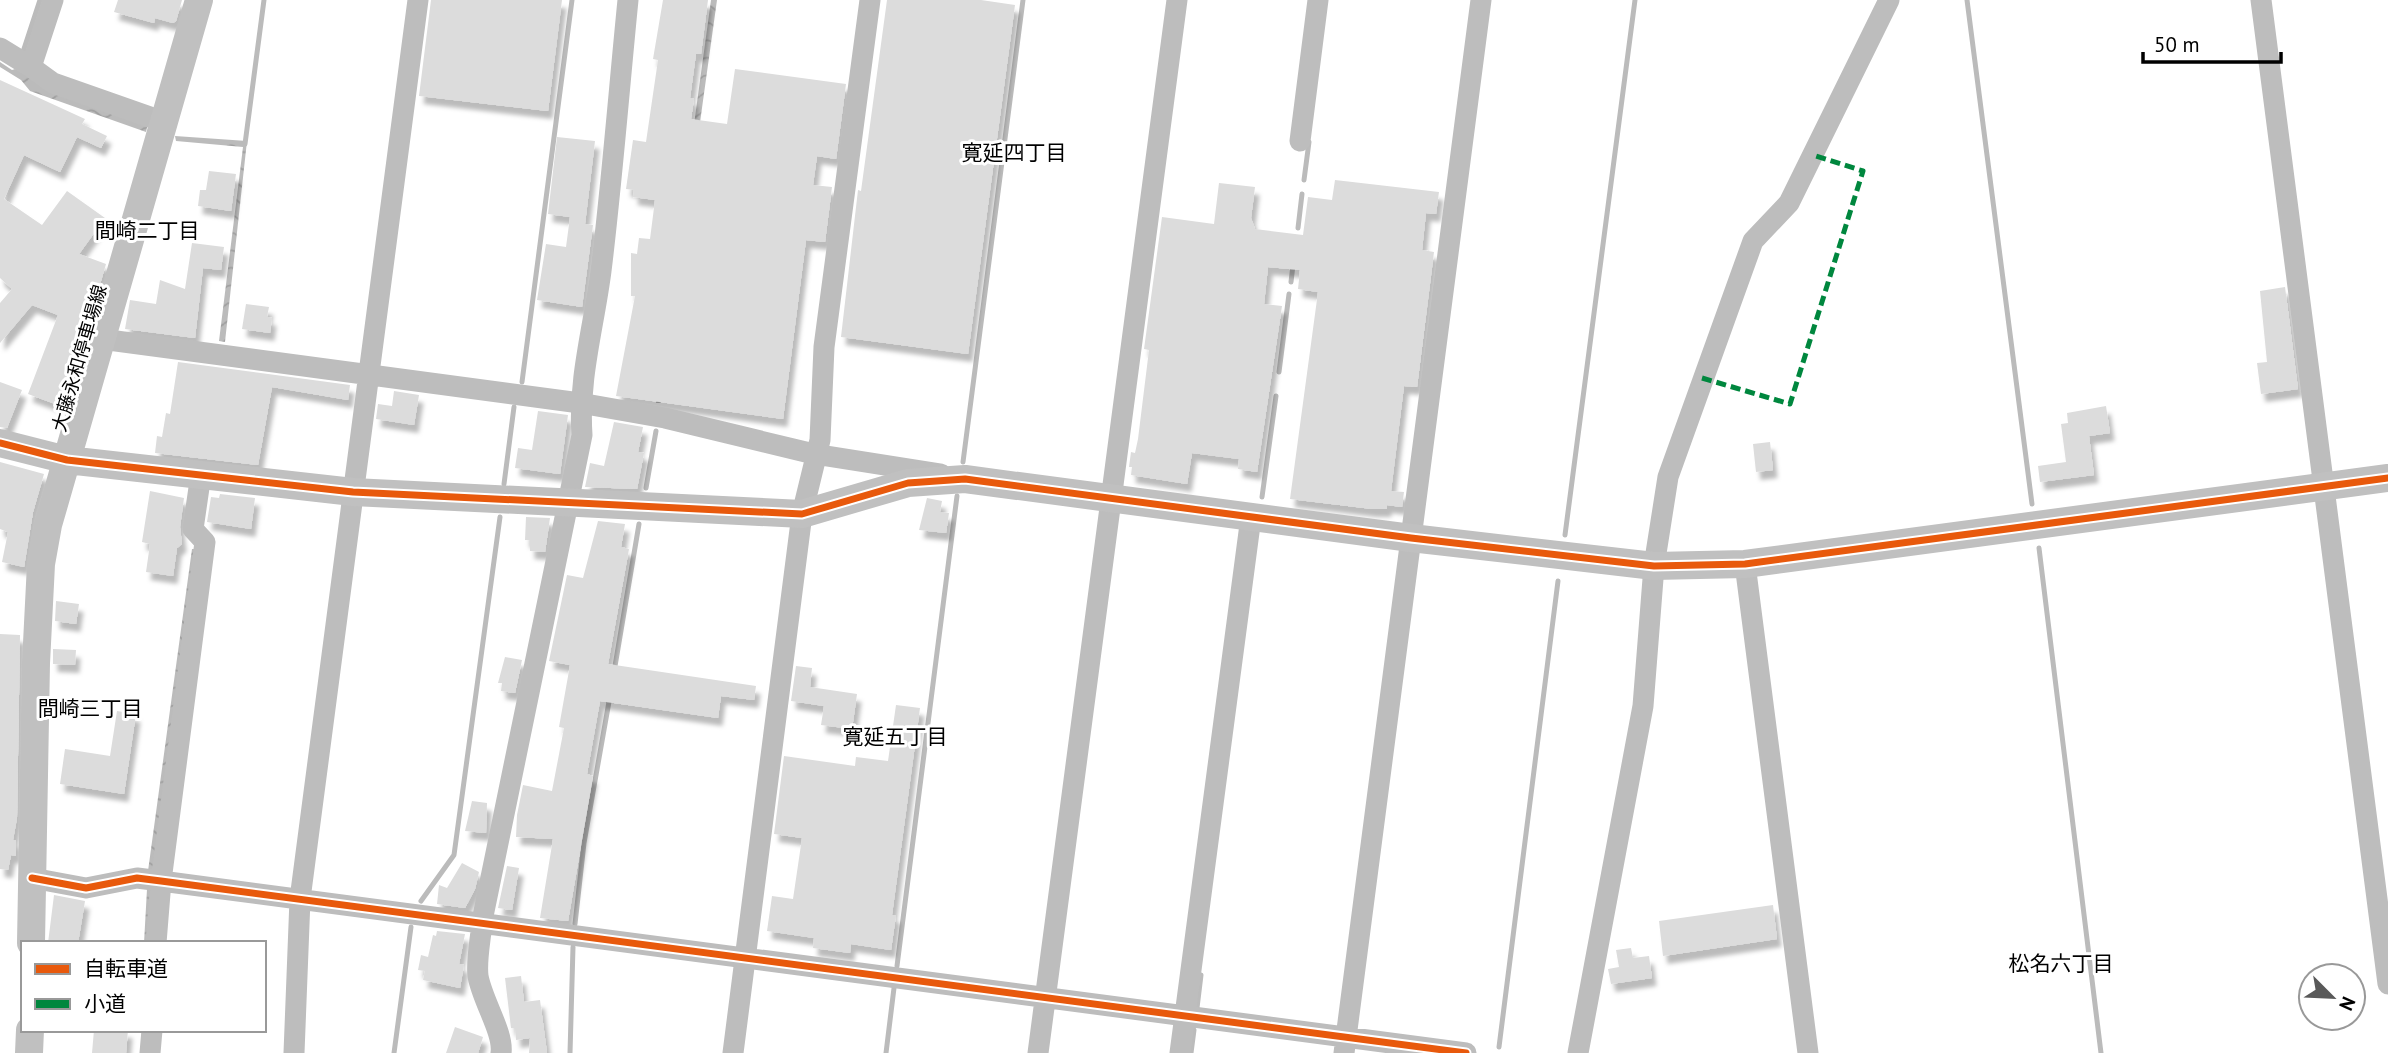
<svg xmlns="http://www.w3.org/2000/svg" width="2388" height="1053" viewBox="0 0 2388 1053" font-family="'PT Sans','Noto Sans JP',sans-serif">
<defs>
<pattern id="water-waves" width="16" height="10" patternUnits="userSpaceOnUse" patternTransform="scale(1.75)"><rect width="16" height="10" fill="#bbb"/><path d="M0 5q4-4 8 0t8 0" fill="none" stroke="#9f9f9f"/></pattern>
<filter id="shadow"><feDropShadow dx="4.5" dy="8" stdDeviation="2" flood-color="#0004"/></filter>
</defs>
<rect width="100%" height="100%" fill="#fff"/>
<path fill="url(#water-waves)" d="M 711,0 L 717,0 L 661,403 L 656,403 Z
M 0,62 L 12,70 L 15,69 L 148,123 L 146,132 L 30,91 L 21,80 L 0,67 Z
M 175,136 L 247,141 L 225,342 L 219,341 L 243,147 L 176,141 Z
M 192,549 L 200,549 L 152,943 L 144,943 L 148,871 Z"/>
<g fill="none" stroke-linecap="round" stroke-linejoin="round">
<path stroke="#bbb" stroke-width="5" d="M 1967,0 L 2032,504
M 22,55 L 40,0
M 245,144 L 264,0
M 1304,180 L 1309,142
M 1298,228 L 1302,194
M 1291,282 L 1293,265
M 1279,372 L 1289,294
M 522,382 L 572,0
M 963,462 L 1023,0
M 504,484 L 514,407
M 646,488 L 656,431
M 1262,497 L 1276,396
M 1565,535 L 1635,0
M 2039,548 L 2101,1053
M 614,672 L 639,524
M 421,901 L 454,855 L 500,517
M 575,924 L 584,843 L 610,696
M 897,966 L 957,496
M 1197,1008 L 1201,975
M 1499,1047 L 1558,581
M 394,1053 L 411,927
M 570,1053 L 573,947
M 886,1053 L 894,988
M 1191,1053 L 1194,1030"/>
</g>
<path fill="#dcdcdc" filter="url(#shadow)" d="M 118,0 L 182,0 L 176,21 L 173,23 L 155,18 L 154,23 L 114,12 Z
M 431,0 L 562,0 L 548,111 L 419,96 Z
M 663,0 L 708,0 L 701,54 L 696,54 L 690,98 L 694,99 L 691,119 L 727,124 L 735,69 L 846,84 L 836,159 L 817,156 L 813,185 L 832,187 L 825,242 L 806,240 L 783,419 L 616,396 L 635,296 L 631,296 L 631,253 L 637,254 L 639,238 L 650,239 L 655,200 L 633,197 L 634,190 L 626,189 L 633,140 L 646,142 L 658,60 L 653,59 Z
M 887,0 L 981,0 L 1015,5 L 968,354 L 841,337 L 858,190 L 861,191 Z
M 0,80 L 85,119 L 82,124 L 107,136 L 101,148 L 77,137 L 60,172 L 24,155 L 4,199 L 42,225 L 67,191 L 105,218 L 79,254 L 106,264 L 86,332 L 58,405 L 28,394 L 58,315 L 32,305 L 0,343 L 0,303 L 12,289 L 0,278 Z
M 557,137 L 595,141 L 585,224 L 593,225 L 582,307 L 537,300 L 546,244 L 566,247 L 570,217 L 548,214 Z
M 209,171 L 236,174 L 231,211 L 198,206 L 200,190 L 206,190 Z
M 1335,180 L 1439,192 L 1436,214 L 1426,213 L 1422,250 L 1434,252 L 1417,387 L 1404,386 L 1391,491 L 1404,492 L 1402,507 L 1387,505 L 1387,509 L 1372,509 L 1290,499 L 1318,292 L 1298,289 L 1300,270 L 1268,267 L 1264,304 L 1282,306 L 1257,472 L 1238,469 L 1239,459 L 1192,453 L 1187,484 L 1131,475 L 1132,467 L 1129,467 L 1131,452 L 1135,453 L 1138,439 L 1149,350 L 1144,349 L 1162,217 L 1214,224 L 1219,183 L 1255,187 L 1251,218 L 1255,229 L 1303,235 L 1308,197 L 1332,200 Z
M 192,243 L 224,247 L 221,270 L 203,268 L 195,338 L 125,329 L 130,300 L 156,304 L 160,280 L 185,289 Z
M 2285,287 L 2298,389 L 2261,394 L 2257,363 L 2267,362 L 2260,291 Z
M 246,304 L 269,307 L 267,317 L 272,318 L 270,333 L 242,329 Z
M 178,362 L 350,385 L 348,400 L 272,387 L 258,465 L 155,453 L 157,436 L 162,437 L 166,413 L 170,414 Z
M 0,382 L 22,390 L 7,428 L 0,427 Z
M 394,391 L 419,395 L 414,425 L 376,419 L 378,404 L 392,406 Z
M 2106,406 L 2110,433 L 2089,436 L 2094,475 L 2040,482 L 2038,466 L 2066,462 L 2061,424 L 2068,423 L 2067,413 Z
M 538,411 L 568,415 L 560,474 L 515,468 L 518,448 L 532,450 Z
M 614,422 L 643,427 L 638,452 L 644,453 L 637,489 L 585,487 L 590,463 L 604,466 Z
M 1770,442 L 1773,470 L 1756,472 L 1753,444 Z
M 0,462 L 44,474 L 33,512 L 24,567 L 2,562 L 8,532 L 0,529 Z
M 150,491 L 184,498 L 180,527 L 182,544 L 177,548 L 173,576 L 146,572 L 150,544 L 142,542 Z
M 220,494 L 255,498 L 251,529 L 207,522 L 211,497 L 219,498 Z
M 927,498 L 942,501 L 940,512 L 949,513 L 946,533 L 919,530 Z
M 526,517 L 550,518 L 545,552 L 530,551 L 530,540 L 525,540 Z
M 598,521 L 625,524 L 621,547 L 629,549 L 608,664 L 756,686 L 754,700 L 721,696 L 718,718 L 600,701 L 587,774 L 593,776 L 568,921 L 540,918 L 553,839 L 516,837 L 517,815 L 523,785 L 552,791 L 564,728 L 559,727 L 570,665 L 549,661 L 567,575 L 583,578 Z
M 56,601 L 79,604 L 76,624 L 55,621 Z
M 0,634 L 20,635 L 17,818 L 13,840 L 16,840 L 16,856 L 11,855 L 8,870 L 0,869 Z
M 53,649 L 76,650 L 75,665 L 53,664 Z
M 505,657 L 522,660 L 515,693 L 501,691 L 502,683 L 498,683 Z
M 796,666 L 812,668 L 810,687 L 857,694 L 852,729 L 821,725 L 824,706 L 791,701 Z
M 896,705 L 920,708 L 892,915 L 896,915 L 891,950 L 851,944 L 850,953 L 813,948 L 814,938 L 767,931 L 772,896 L 793,899 L 802,838 L 774,834 L 784,756 L 855,766 L 856,757 L 888,761 Z
M 117,711 L 136,714 L 124,794 L 60,784 L 65,749 L 110,756 Z
M 472,801 L 487,803 L 486,833 L 465,831 Z
M 462,863 L 479,872 L 475,889 L 465,908 L 437,904 L 439,885 L 447,888 Z
M 507,866 L 519,868 L 512,910 L 498,908 Z
M 54,895 L 85,901 L 78,943 L 48,943 Z
M 1773,905 L 1777,939 L 1663,956 L 1659,921 Z
M 437,931 L 465,934 L 459,964 L 464,965 L 460,988 L 423,980 L 425,971 L 418,970 L 421,955 L 428,957 L 433,935 L 436,936 Z
M 1631,948 L 1633,958 L 1649,956 L 1652,978 L 1611,984 L 1608,969 L 1619,967 L 1616,950 Z
M 521,976 L 524,1002 L 540,1000 L 547,1053 L 529,1053 L 530,1038 L 516,1040 L 515,1028 L 511,1028 L 505,978 Z
M 455,1027 L 483,1037 L 478,1053 L 446,1053 Z
M 94,1030 L 128,1030 L 126,1053 L 92,1053 Z"/>
<g fill="none" stroke-linecap="round" stroke-linejoin="round">
<path stroke="#bdbdbd" stroke-width="21" d="M 2261,0 L 2388,984
M 0,48 L 31,67 L 53,0
M 31,67 L 53,83 L 164,122
M 1300,141 L 1318,0
M 101,339 L 580,403 L 665,418 L 814,454 L 941,474
M 1745,564 L 1808,1053
M 32,878 L 86,888 L 137,878 L 161,881 L 1466,1053
M 156,943 L 161,881 L 205,542 L 193,529 L 201,474
M 150,1053 L 152,1030
M 294,1053 L 300,899 L 418,0
M 501,1053 C 504,1033 482,1000 478,976 C 476,959 481,938 482,921 L 582,435 C 578,379 594,326 601,271 C 612,181 619,90 628,0
M 733,1053 L 802,514 L 820,440 L 824,347 L 870,0
M 1038,1053 L 1177,0
M 1180,1053 L 1251,517
M 1344,1053 L 1481,0
M 1578,1053 L 1643,706 L 1654,566 L 1668,477 L 1753,241 L 1789,203 L 1889,0"/>
<path stroke="#c0c0c0" stroke-width="28" d="M 0,443 L 67,460 L 353,492 L 802,514 L 908,483 L 965,479 L 1411,538 L 1654,566 L 1745,564 L 2388,478
M 31,943 L 36,663 L 41,564 L 48,525 L 199,0
M 29,1053 L 30,1030"/>
<path stroke="#00873e" stroke-width="5" stroke-dasharray="10 5" stroke-linecap="butt" d="M 1702,378 L 1790,404 L 1863,171 L 1813,155"/>
<defs>
<path id="cycleway" d="M 0,443 L 67,460 L 353,492 L 802,514 L 908,483 L 965,479 L 1411,538 L 1654,566 L 1745,564 L 2388,478
M 32,878 L 86,888 L 137,878 L 161,881 L 1466,1053"/>
</defs>
<use href="#cycleway" stroke="#fff" stroke-width="11"/>
<use href="#cycleway" stroke="#e8590c" stroke-width="7"/>
</g>
<g text-anchor="middle" dominant-baseline="central" stroke-width="6" stroke-linejoin="round" paint-order="stroke">
<g font-size="19" fill="#000" stroke="#fff">
<text transform="translate(79 358) rotate(-74)">大藤永和停車場線</text>
</g>
<g font-size="21" fill="#000" stroke="#fff">
<text x="1014" y="152">寛延四丁目</text>
<text x="147" y="230">間崎二丁目</text>
<text x="90" y="708">間崎三丁目</text>
<text x="895" y="736">寛延五丁目</text>
<text x="2061" y="963">松名六丁目</text>
</g>
</g>
<rect x="21" y="941" width="245" height="91" fill="#ffffff" stroke="#999999" stroke-width="2"/>
<rect x="35" y="964" width="35" height="10" fill="#e8590c" stroke="#999999" stroke-width="2"/>
<text x="84" y="976" font-size="21" fill="#000000">自転車道</text>
<rect x="35" y="999" width="35" height="10" fill="#00873e" stroke="#999999" stroke-width="2"/>
<text x="84" y="1011" font-size="21" fill="#000000">小道</text>
<g transform="translate(2332 997) rotate(114)"><circle r="33" fill="#ffffff" stroke="#999999" stroke-width="2"/>
<path d="M0-5L12 26L0 18L-12 26Z" fill="#595959"/>
<text y="-10" font-size="19" font-weight="bold" text-anchor="middle" fill="#000000">N</text>
</g>
<path d="M2143 52v10h138v-10" fill="none" stroke="#000000" stroke-width="3.5"/>
<text x="2154" y="52" font-size="21" fill="#000000" stroke="#ffffff" stroke-width="5" paint-order="stroke">50 m</text>
</svg>
